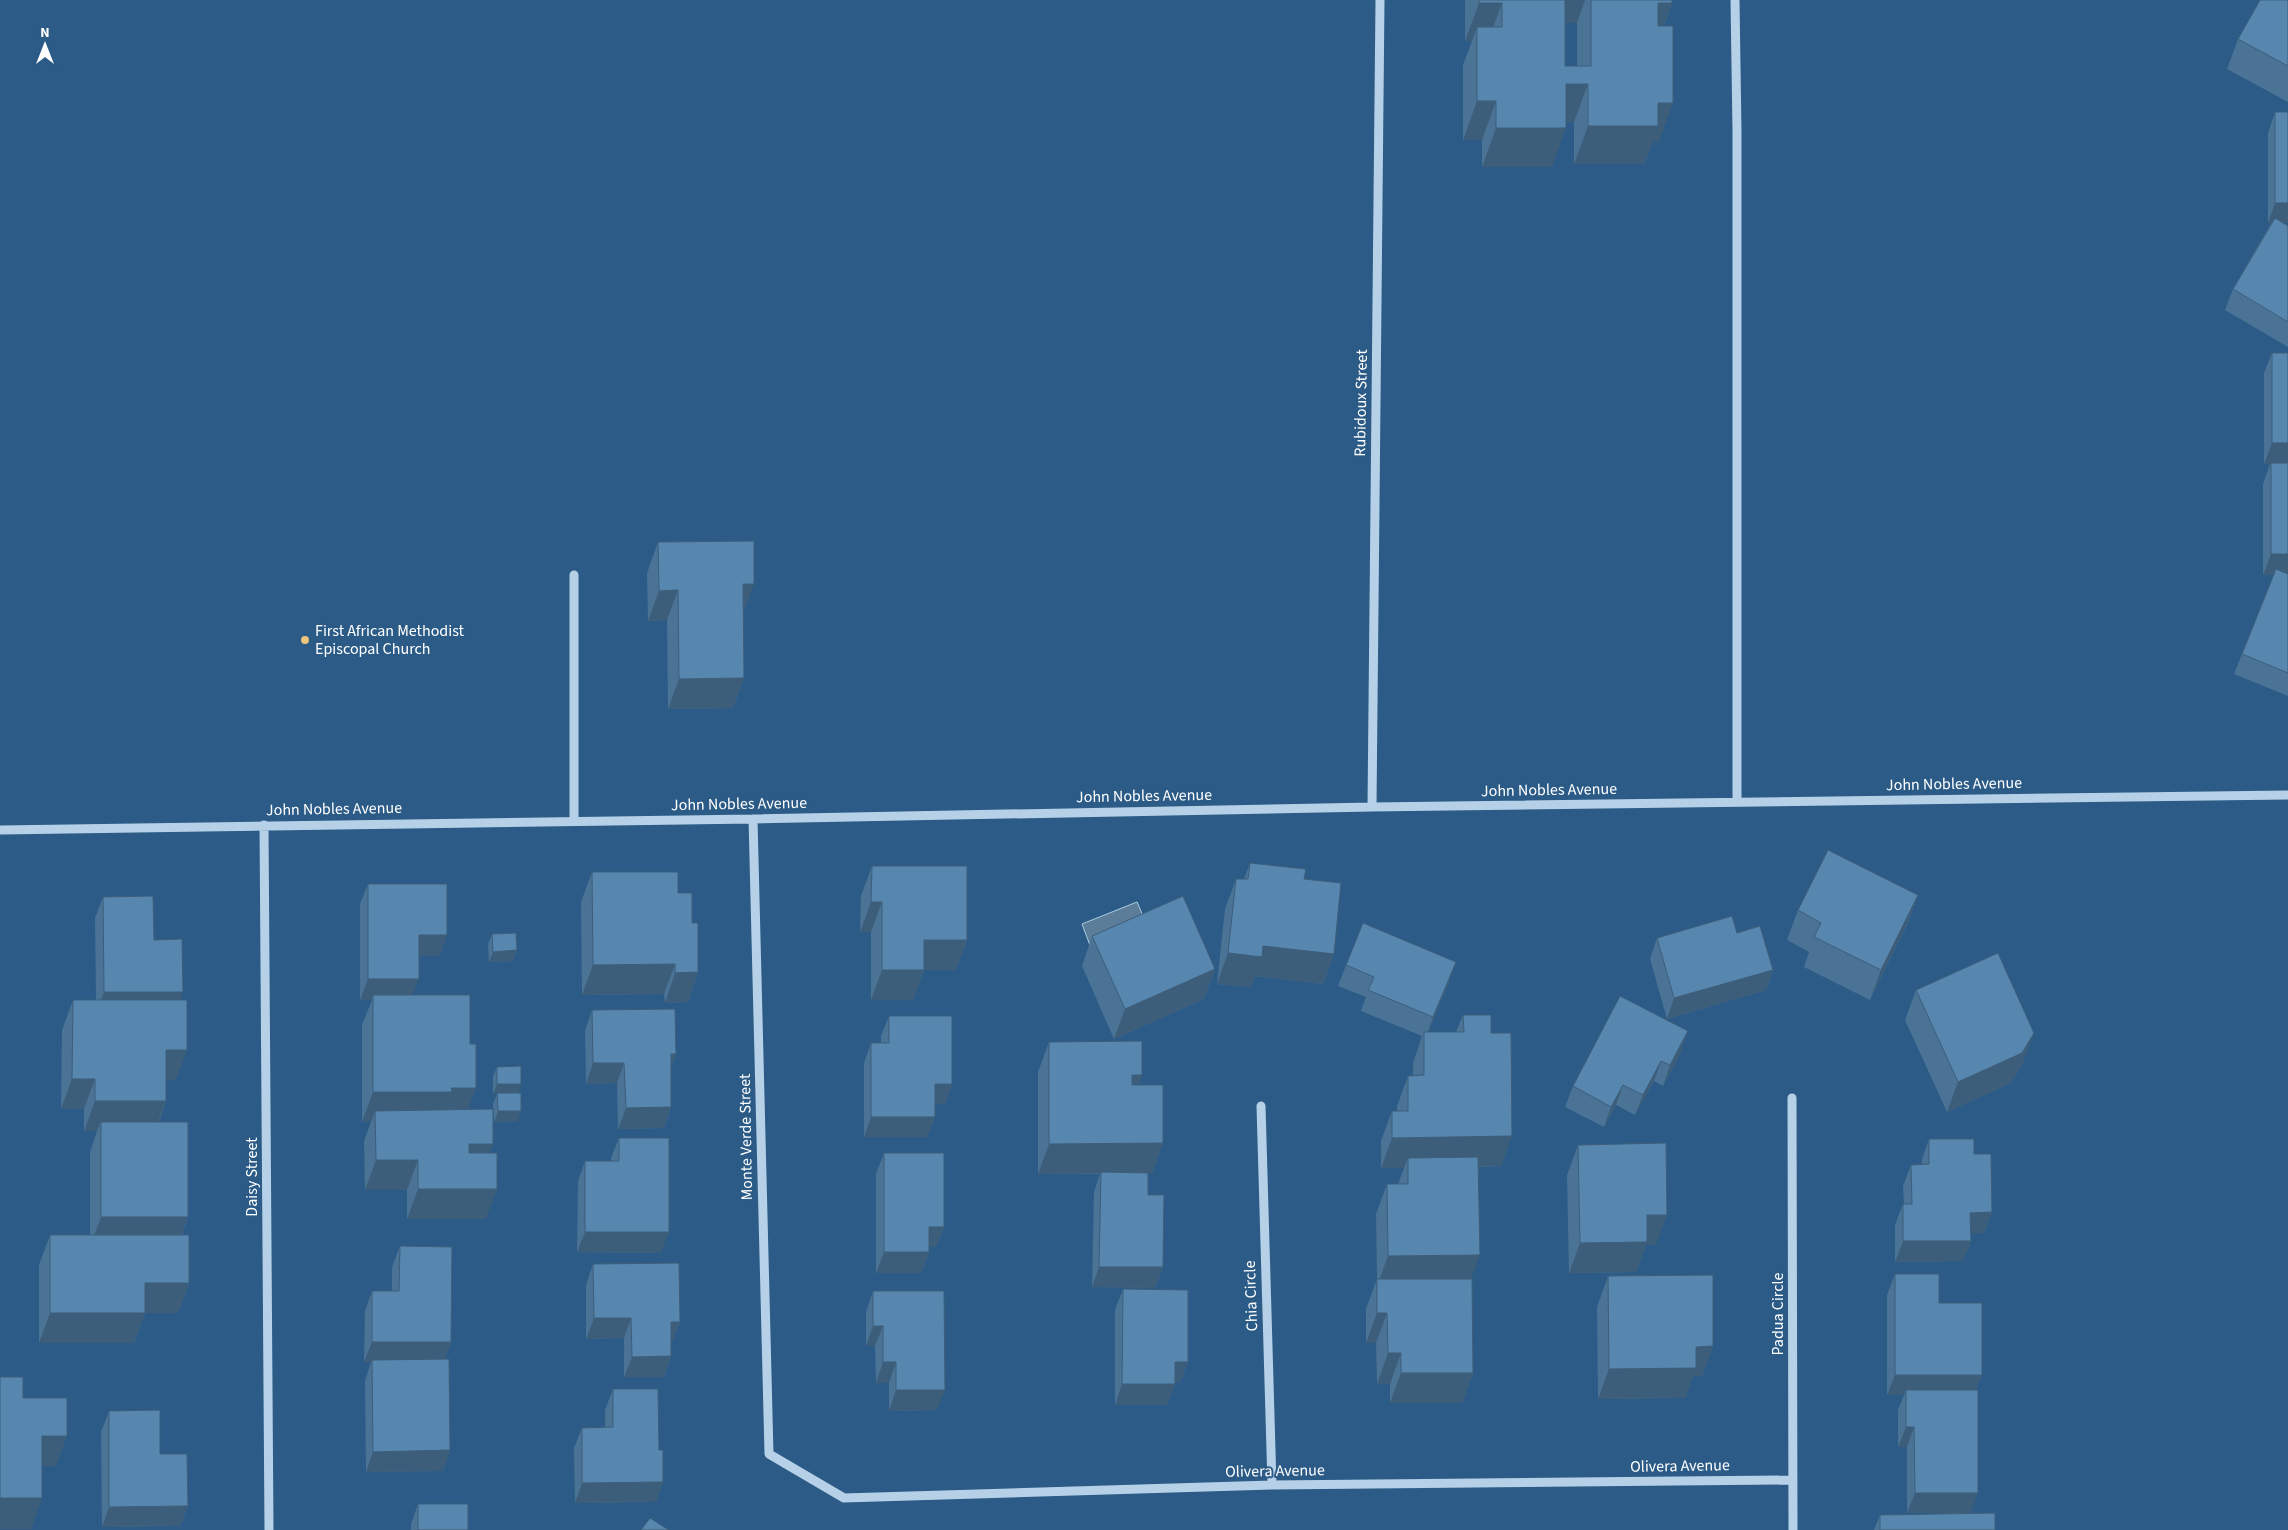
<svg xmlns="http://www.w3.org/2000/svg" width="2288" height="1530" viewBox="0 0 2288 1530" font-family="'Source Sans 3',sans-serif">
<rect width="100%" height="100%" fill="#2b5b86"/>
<path fill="#5c7d9a" stroke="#abcde7" d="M 1137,902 L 1147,925 L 1091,948 L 1082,924 Z"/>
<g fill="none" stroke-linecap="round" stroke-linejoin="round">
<path stroke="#b6d1e7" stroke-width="9" d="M 1735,0 L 1737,131 L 1737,802
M 574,575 L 574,821
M 1372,807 L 1380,0
M 753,819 L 769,1454 L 844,1498 L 1272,1485 L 1793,1480
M 264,825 L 269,1530
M 0,830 L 753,819 L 1372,807 L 2288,795
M 1792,1098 L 1793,1530
M 1261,1106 L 1272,1485"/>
</g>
<path fill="#4b7396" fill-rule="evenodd" d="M 1465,0 L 1672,0 L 1672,3 L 1664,26 L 1659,142 L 1653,142 L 1644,164 L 1574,164 L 1574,122 L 1566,122 L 1552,167 L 1482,167 L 1482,140 L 1463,140 L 1463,65 L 1472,41 L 1465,41 ZM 1565,23 L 1577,23 L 1577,66 L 1565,66 Z
M 2288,0 L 2288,102 L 2227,69 L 2238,39 Z
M 2275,112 L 2288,223 L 2284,223 L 2288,226 L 2288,347 L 2225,310 L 2233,289 L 2271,223 L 2268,223 L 2268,133 Z
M 2272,353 L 2288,353 L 2288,696 L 2234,674 L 2242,654 L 2274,575 L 2263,575 L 2263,484 L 2270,464 L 2264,464 L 2264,373 Z
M 658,542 L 743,614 L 744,678 L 733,708 L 668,709 L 667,620 L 648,621 L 647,573 Z
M 1250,863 L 1304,879 L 1334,954 L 1323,984 L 1255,976 L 1251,987 L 1217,984 L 1225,909 L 1236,879 L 1244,879 Z
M 872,866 L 967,940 L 956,970 L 924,970 L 913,1000 L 871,1000 L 871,932 L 860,932 L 861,896 Z
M 592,872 L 678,893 L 692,923 L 698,972 L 688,1002 L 665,1003 L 664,994 L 582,995 L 581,902 Z
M 368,884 L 440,956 L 419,956 L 413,995 L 468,1110 L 490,1153 L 486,1219 L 407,1219 L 407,1190 L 365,1190 L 364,1141 L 371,1122 L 362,1122 L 362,1025 L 372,1000 L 360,1000 L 360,904 Z
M 1918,895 L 1907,925 L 1870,1000 L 1804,967 L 1809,952 L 1787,940 L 1798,910 Z
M 103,897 L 154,940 L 180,1000 L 176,1080 L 166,1080 L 166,1101 L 159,1122 L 188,1217 L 182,1235 L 189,1283 L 178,1313 L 145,1313 L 134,1343 L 39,1343 L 39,1265 L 50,1235 L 90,1235 L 90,1152 L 97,1131 L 84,1131 L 84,1109 L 61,1109 L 62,1030 L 73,1000 L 96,1000 L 95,918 Z
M 492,934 L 517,950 L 513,961 L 489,962 L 488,944 Z
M 1092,936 L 1215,969 L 1204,999 L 1114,1039 L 1082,966 Z
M 1657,938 L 1773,970 L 1766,990 L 1667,1019 L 1650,959 Z
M 1346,965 L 1449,982 L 1428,1032 L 1456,1032 L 1463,1015 L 1491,1033 L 1501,1166 L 1479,1167 L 1471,1279 L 1473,1373 L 1462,1403 L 1390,1403 L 1390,1384 L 1377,1384 L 1376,1343 L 1366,1343 L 1366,1309 L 1377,1279 L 1376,1214 L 1387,1184 L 1398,1184 L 1404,1168 L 1381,1168 L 1381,1141 L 1392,1111 L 1397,1111 L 1397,1106 L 1408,1076 L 1413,1076 L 1413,1063 L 1422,1036 L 1361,1011 L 1366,997 L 1338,986 Z
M 1916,990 L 2023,1063 L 2011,1083 L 1947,1112 L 1905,1020 Z
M 592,1010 L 676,1054 L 671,1067 L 671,1107 L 664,1128 L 618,1129 L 617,1083 L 586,1084 L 585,1031 Z
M 889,1016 L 952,1084 L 945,1104 L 935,1104 L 935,1117 L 927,1137 L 864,1137 L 864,1063 L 871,1043 L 881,1043 L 881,1036 Z
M 1049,1042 L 1138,1085 L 1163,1143 L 1152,1173 L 1148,1173 L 1148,1195 L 1163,1267 L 1155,1288 L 1092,1287 L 1094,1192 L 1100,1174 L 1038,1174 L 1038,1072 Z
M 1681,1052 L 1663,1086 L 1654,1081 L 1635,1115 L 1616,1105 L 1604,1127 L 1565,1107 L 1573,1086 Z
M 497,1067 L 518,1093 L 518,1121 L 494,1122 L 493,1104 L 497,1094 L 493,1094 L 493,1077 Z
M 619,1138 L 661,1253 L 577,1252 L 578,1181 L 585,1161 L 611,1161 L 611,1158 Z
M 1929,1139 L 1974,1154 L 1992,1212 L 1984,1233 L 1971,1233 L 1971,1241 L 1963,1261 L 1895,1262 L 1895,1225 L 1903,1204 L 1904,1204 L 1903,1186 L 1911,1165 L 1922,1165 L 1922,1159 Z
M 1578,1145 L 1656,1245 L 1646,1245 L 1636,1272 L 1569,1273 L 1567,1175 Z
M 884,1153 L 944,1227 L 936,1247 L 929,1247 L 929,1252 L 921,1273 L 876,1273 L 876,1174 Z
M 400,1246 L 451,1342 L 445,1359 L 450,1450 L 443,1471 L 366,1472 L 365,1381 L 371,1362 L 364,1362 L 365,1311 L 372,1291 L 392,1291 L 392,1267 Z
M 593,1264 L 680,1322 L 672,1342 L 671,1342 L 671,1356 L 664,1377 L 624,1377 L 624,1338 L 586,1339 L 586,1285 Z
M 1895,1274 L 1939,1303 L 1982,1375 L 1976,1390 L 1971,1513 L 1995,1530 L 1874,1530 L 1880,1515 L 1968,1513 L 1907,1513 L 1907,1447 L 1898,1447 L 1898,1410 L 1904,1395 L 1887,1395 L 1887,1295 Z
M 1608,1276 L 1713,1346 L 1702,1376 L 1693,1376 L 1685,1398 L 1598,1399 L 1597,1307 Z
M 1123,1289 L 1188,1362 L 1180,1382 L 1175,1382 L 1175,1384 L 1167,1405 L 1115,1405 L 1115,1310 Z
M 873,1291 L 937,1410 L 889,1411 L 889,1383 L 876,1383 L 875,1346 L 866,1346 L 866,1312 Z
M 613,1389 L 659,1450 L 663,1482 L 656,1502 L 575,1503 L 574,1448 L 582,1428 L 605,1427 L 605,1410 Z
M 109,1411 L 160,1454 L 188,1506 L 180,1526 L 102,1527 L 101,1432 Z
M 418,1504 L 468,1530 L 411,1530 L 411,1524 Z"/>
<path fill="#3d5e7a" d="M 1560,0 L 1585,0 L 1577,23 L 1551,23 Z
M 1479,3 L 1502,3 L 1488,41 L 1477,27 L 1472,41 L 1465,41 Z
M 1658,3 L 1672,3 L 1658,42 Z
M 1566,84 L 1588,84 L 1574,122 L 1552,122 Z
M 1477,101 L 1496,101 L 1482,140 L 1463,140 Z
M 1658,103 L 1673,103 L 1659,142 L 1653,142 L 1644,164 L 1574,164 L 1588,126 Z
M 1496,128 L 1566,128 L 1552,167 L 1482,167 Z
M 2275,203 L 2288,203 L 2288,223 L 2268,223 Z
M 2272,443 L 2288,443 L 2288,464 L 2264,464 Z
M 2271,554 L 2288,554 L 2288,575 L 2263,575 Z
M 743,584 L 754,584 L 743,614 Z
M 678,590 L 667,620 L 648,621 L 659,591 Z
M 744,678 L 733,708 L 668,709 L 679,679 Z
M 1918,895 L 1907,925 L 1870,1000 L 1881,970 Z
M 871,902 L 882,902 L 871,932 L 860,932 Z
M 419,935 L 447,935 L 440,956 L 411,956 Z
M 924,940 L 967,940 L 956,970 L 924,970 L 913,1000 L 871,1000 L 882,970 Z
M 1263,946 L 1334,954 L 1323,984 L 1255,976 L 1251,987 L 1217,984 L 1228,953 Z
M 517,950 L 513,961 L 489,962 L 493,952 Z
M 1456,962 L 1449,982 L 1426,1038 L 1433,1017 Z
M 675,964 L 664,994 L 582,995 L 593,965 Z
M 1215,969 L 1204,999 L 1114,1039 L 1125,1009 Z
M 1773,970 L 1766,990 L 1667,1019 L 1674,998 Z
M 698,972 L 688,1002 L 665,1003 L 675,973 Z
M 368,979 L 419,979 L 411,1000 L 373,995 L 372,1000 L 360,1000 Z
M 104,992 L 183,992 L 175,1012 L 96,1013 Z
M 1688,1031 L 1681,1052 L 1663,1086 L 1670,1065 Z
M 2034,1033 L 2023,1063 L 2011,1083 L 1947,1112 L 1958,1082 Z
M 166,1050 L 187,1050 L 176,1080 L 155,1080 Z
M 671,1054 L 676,1054 L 669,1074 Z
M 1661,1061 L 1654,1081 L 1635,1115 L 1643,1095 Z
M 593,1063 L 624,1063 L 617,1083 L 586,1084 Z
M 1132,1075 L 1142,1075 L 1131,1105 Z
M 72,1079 L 95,1079 L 84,1109 L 61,1109 Z
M 497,1084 L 521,1084 L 518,1094 L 493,1094 Z
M 935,1084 L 952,1084 L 945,1104 L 927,1104 Z
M 1623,1085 L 1616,1105 L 1604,1127 L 1611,1107 Z
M 451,1088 L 476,1088 L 465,1118 L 375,1111 L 371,1122 L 362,1122 L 373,1092 Z
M 95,1101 L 166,1101 L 155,1131 L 101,1122 L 97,1131 L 84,1131 Z
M 671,1107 L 664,1128 L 618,1129 L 626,1108 Z
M 498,1111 L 521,1111 L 518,1121 L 494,1122 Z
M 871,1117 L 935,1117 L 927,1137 L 864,1137 Z
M 1512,1136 L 1501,1166 L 1408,1168 L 1408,1158 L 1404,1168 L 1381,1168 L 1392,1138 Z
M 1163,1143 L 1152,1173 L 1038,1174 L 1049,1144 Z
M 469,1144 L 493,1144 L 482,1174 L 458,1174 Z
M 376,1160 L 418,1160 L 407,1190 L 365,1190 Z
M 418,1189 L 497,1189 L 486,1219 L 407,1219 Z
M 1992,1212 L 1984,1233 L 1963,1234 L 1970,1213 Z
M 1647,1215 L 1667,1215 L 1656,1245 L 1646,1245 L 1636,1272 L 1569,1273 L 1580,1243 Z
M 101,1217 L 188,1217 L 177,1247 L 90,1247 Z
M 929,1227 L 944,1227 L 936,1247 L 921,1247 Z
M 585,1232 L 669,1232 L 661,1253 L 577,1252 Z
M 1903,1241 L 1971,1241 L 1963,1261 L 1895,1262 Z
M 884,1252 L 929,1252 L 921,1273 L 876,1273 Z
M 1480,1255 L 1469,1285 L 1377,1286 L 1388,1256 Z
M 1099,1267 L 1163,1267 L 1155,1288 L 1092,1287 Z
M 145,1283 L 189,1283 L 178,1313 L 145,1313 L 134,1343 L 39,1343 L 50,1313 Z
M 1377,1313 L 1387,1313 L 1376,1343 L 1366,1343 Z
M 594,1318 L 631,1318 L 624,1338 L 586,1339 Z
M 671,1322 L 680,1322 L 672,1342 L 663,1342 Z
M 873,1326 L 883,1326 L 875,1346 L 866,1346 Z
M 372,1342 L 451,1342 L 444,1363 L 372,1360 L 371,1362 L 364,1362 Z
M 1713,1346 L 1702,1376 L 1693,1376 L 1685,1398 L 1598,1399 L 1609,1369 L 1696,1347 Z
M 1388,1353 L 1401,1353 L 1390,1384 L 1377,1384 Z
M 671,1356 L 664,1377 L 624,1377 L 632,1357 Z
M 883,1362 L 896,1362 L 889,1383 L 876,1383 Z
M 1175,1362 L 1188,1362 L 1180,1382 L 1167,1382 Z
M 1401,1373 L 1473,1373 L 1462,1403 L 1390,1403 Z
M 1895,1375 L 1982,1375 L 1974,1395 L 1906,1390 L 1904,1395 L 1887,1395 Z
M 1122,1384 L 1175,1384 L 1167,1405 L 1115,1405 Z
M 896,1390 L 945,1390 L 937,1410 L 889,1411 Z
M 1906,1427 L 1914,1427 L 1907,1447 L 1898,1447 Z
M 42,1436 L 67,1436 L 56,1466 L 31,1466 Z
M 450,1450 L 443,1471 L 366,1472 L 373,1452 Z
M 663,1482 L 656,1502 L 575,1503 L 582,1483 Z
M 1915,1493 L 1978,1493 L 1971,1513 L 1907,1513 Z
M 0,1498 L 42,1498 L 31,1529 L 0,1529 Z
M 188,1506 L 180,1526 L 102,1527 L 109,1507 Z"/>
<path fill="#5786af" stroke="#3d5e7a" d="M 1479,0 L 1565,0 L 1565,66 L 1591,66 L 1591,0 L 1672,0 L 1672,3 L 1658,3 L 1658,26 L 1673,26 L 1673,103 L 1658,103 L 1658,126 L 1588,126 L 1588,84 L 1566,84 L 1566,128 L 1496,128 L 1496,101 L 1477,101 L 1477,27 L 1502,27 L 1502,3 L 1479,3 Z
M 2260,0 L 2288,0 L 2288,66 L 2238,39 Z
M 2275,112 L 2288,112 L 2288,203 L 2275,203 Z
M 2275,218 L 2288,226 L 2288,322 L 2233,289 Z
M 2272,353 L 2288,353 L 2288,443 L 2272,443 Z
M 2271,463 L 2288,463 L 2288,554 L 2271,554 Z
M 754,541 L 754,584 L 743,584 L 744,678 L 679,679 L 678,590 L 659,591 L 658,542 Z
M 2276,569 L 2288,574 L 2288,673 L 2242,654 Z
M 1828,850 L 1918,895 L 1881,970 L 1814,937 L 1821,923 L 1798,910 Z
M 1250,863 L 1306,869 L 1304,879 L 1341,883 L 1334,954 L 1263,946 L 1262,957 L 1228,953 L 1236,879 L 1248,879 Z
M 872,866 L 967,866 L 967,940 L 924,940 L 924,970 L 882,970 L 882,902 L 871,902 Z
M 592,872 L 678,872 L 678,893 L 692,893 L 692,923 L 698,923 L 698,972 L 675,973 L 675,964 L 593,965 Z
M 368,884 L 447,884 L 447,935 L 419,935 L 419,979 L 368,979 Z
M 153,896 L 154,940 L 182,939 L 183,992 L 104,992 L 103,897 Z
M 1183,896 L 1215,969 L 1125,1009 L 1092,936 Z
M 1732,916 L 1737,933 L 1760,926 L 1773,970 L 1674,998 L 1657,938 Z
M 1363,923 L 1456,962 L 1433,1017 L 1368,990 L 1374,977 L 1346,965 Z
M 516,933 L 517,950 L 493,952 L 492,934 Z
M 1998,953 L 2034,1033 L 2022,1053 L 1958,1082 L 1916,990 Z
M 373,995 L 470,995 L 470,1044 L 476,1044 L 476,1088 L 451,1088 L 452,1092 L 373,1092 Z
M 1620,996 L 1688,1031 L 1670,1065 L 1661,1061 L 1643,1095 L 1623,1085 L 1611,1107 L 1573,1086 Z
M 73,1000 L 187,1000 L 187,1050 L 166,1050 L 166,1101 L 95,1101 L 95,1079 L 72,1079 Z
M 675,1009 L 676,1054 L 671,1054 L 671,1107 L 626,1108 L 624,1063 L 593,1063 L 592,1010 Z
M 1463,1015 L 1491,1015 L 1491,1033 L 1511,1033 L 1512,1136 L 1392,1138 L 1392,1111 L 1408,1111 L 1408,1076 L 1424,1075 L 1424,1032 L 1464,1032 Z
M 889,1016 L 952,1016 L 952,1084 L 935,1084 L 935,1117 L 871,1117 L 871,1043 L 889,1043 Z
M 1142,1041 L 1142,1075 L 1132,1075 L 1132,1085 L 1163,1085 L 1163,1143 L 1049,1144 L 1049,1042 Z
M 521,1066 L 521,1084 L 497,1084 L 497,1067 Z
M 497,1093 L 521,1093 L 521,1111 L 498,1111 Z
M 493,1109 L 493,1144 L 469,1144 L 469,1153 L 497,1153 L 497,1189 L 418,1189 L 418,1160 L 376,1160 L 375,1111 Z
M 101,1122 L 188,1122 L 188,1217 L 101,1217 Z
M 619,1138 L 669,1138 L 669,1232 L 585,1232 L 585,1161 L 619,1161 Z
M 1929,1139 L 1974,1139 L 1974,1154 L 1991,1154 L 1992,1212 L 1970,1213 L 1971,1241 L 1903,1241 L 1903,1204 L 1912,1204 L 1911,1165 L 1929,1164 Z
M 1666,1143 L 1667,1215 L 1647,1215 L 1647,1242 L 1580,1243 L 1578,1145 Z
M 884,1153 L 944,1153 L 944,1227 L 929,1227 L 929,1252 L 884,1252 Z
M 1478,1157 L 1480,1255 L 1388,1256 L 1387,1184 L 1408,1184 L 1408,1158 Z
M 1101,1172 L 1148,1173 L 1148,1195 L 1164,1195 L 1163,1267 L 1099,1267 Z
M 50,1235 L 189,1235 L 189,1283 L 145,1283 L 145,1313 L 50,1313 Z
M 400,1246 L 452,1247 L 451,1342 L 372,1342 L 372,1291 L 399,1291 Z
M 679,1263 L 680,1322 L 671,1322 L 671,1356 L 632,1357 L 631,1318 L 594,1318 L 593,1264 Z
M 1895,1274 L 1939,1274 L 1939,1303 L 1982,1303 L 1982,1375 L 1895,1375 Z
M 1713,1275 L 1713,1346 L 1696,1347 L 1696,1368 L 1609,1369 L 1608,1276 Z
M 1377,1279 L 1472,1279 L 1473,1373 L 1401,1373 L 1401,1353 L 1388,1353 L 1387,1313 L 1377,1313 Z
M 1123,1289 L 1188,1290 L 1188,1362 L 1175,1362 L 1175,1384 L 1122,1384 Z
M 873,1291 L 944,1291 L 945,1390 L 896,1390 L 896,1362 L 883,1362 L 883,1326 L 873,1326 Z
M 449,1359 L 450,1450 L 373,1452 L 372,1360 Z
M 0,1377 L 23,1377 L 23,1398 L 67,1398 L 67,1436 L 42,1436 L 42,1498 L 0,1498 Z
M 613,1389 L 658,1389 L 659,1450 L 663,1450 L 663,1482 L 582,1483 L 582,1428 L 613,1427 Z
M 1906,1390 L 1978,1390 L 1978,1493 L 1915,1493 L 1914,1427 L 1906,1427 Z
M 160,1410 L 160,1454 L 187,1454 L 188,1506 L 109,1507 L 109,1411 Z
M 418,1504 L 468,1504 L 468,1530 L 418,1530 Z
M 1995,1513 L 1995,1530 L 1880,1530 L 1880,1515 Z
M 650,1518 L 669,1530 L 641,1530 Z"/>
<circle fill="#edc47e" stroke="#2b5b86" stroke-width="2" cx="305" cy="640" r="5"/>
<g text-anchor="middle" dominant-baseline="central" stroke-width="4" stroke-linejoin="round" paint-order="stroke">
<g font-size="16" fill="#fff" stroke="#2b5b86">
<text transform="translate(1361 403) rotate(-89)">Rubidoux Street</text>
<text transform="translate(1954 784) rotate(-1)">John Nobles Avenue</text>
<text transform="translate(1549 790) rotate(-1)">John Nobles Avenue</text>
<text transform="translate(1144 796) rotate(-1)">John Nobles Avenue</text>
<text transform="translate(739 804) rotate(-1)">John Nobles Avenue</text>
<text transform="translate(334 809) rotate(-1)">John Nobles Avenue</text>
<text transform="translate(746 1137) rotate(-91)">Monte Verde Street</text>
<text transform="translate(252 1177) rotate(-90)">Daisy Street</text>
<text transform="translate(1251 1296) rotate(-92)">Chia Circle</text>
<text transform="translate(1778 1314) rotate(-90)">Padua Circle</text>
<text transform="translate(1680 1466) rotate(-1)">Olivera Avenue</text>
<text transform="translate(1275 1471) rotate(-1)">Olivera Avenue</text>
</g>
<g font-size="16" fill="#fff" stroke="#2b5b86" text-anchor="start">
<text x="315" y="631">First African Methodist<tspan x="315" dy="18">Episcopal Church</tspan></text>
</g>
</g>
<g transform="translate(45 45)" stroke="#2b5b86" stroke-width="4" paint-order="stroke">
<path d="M0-4L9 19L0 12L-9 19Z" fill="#ffffff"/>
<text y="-8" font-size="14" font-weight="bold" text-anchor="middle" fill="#ffffff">N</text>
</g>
</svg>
